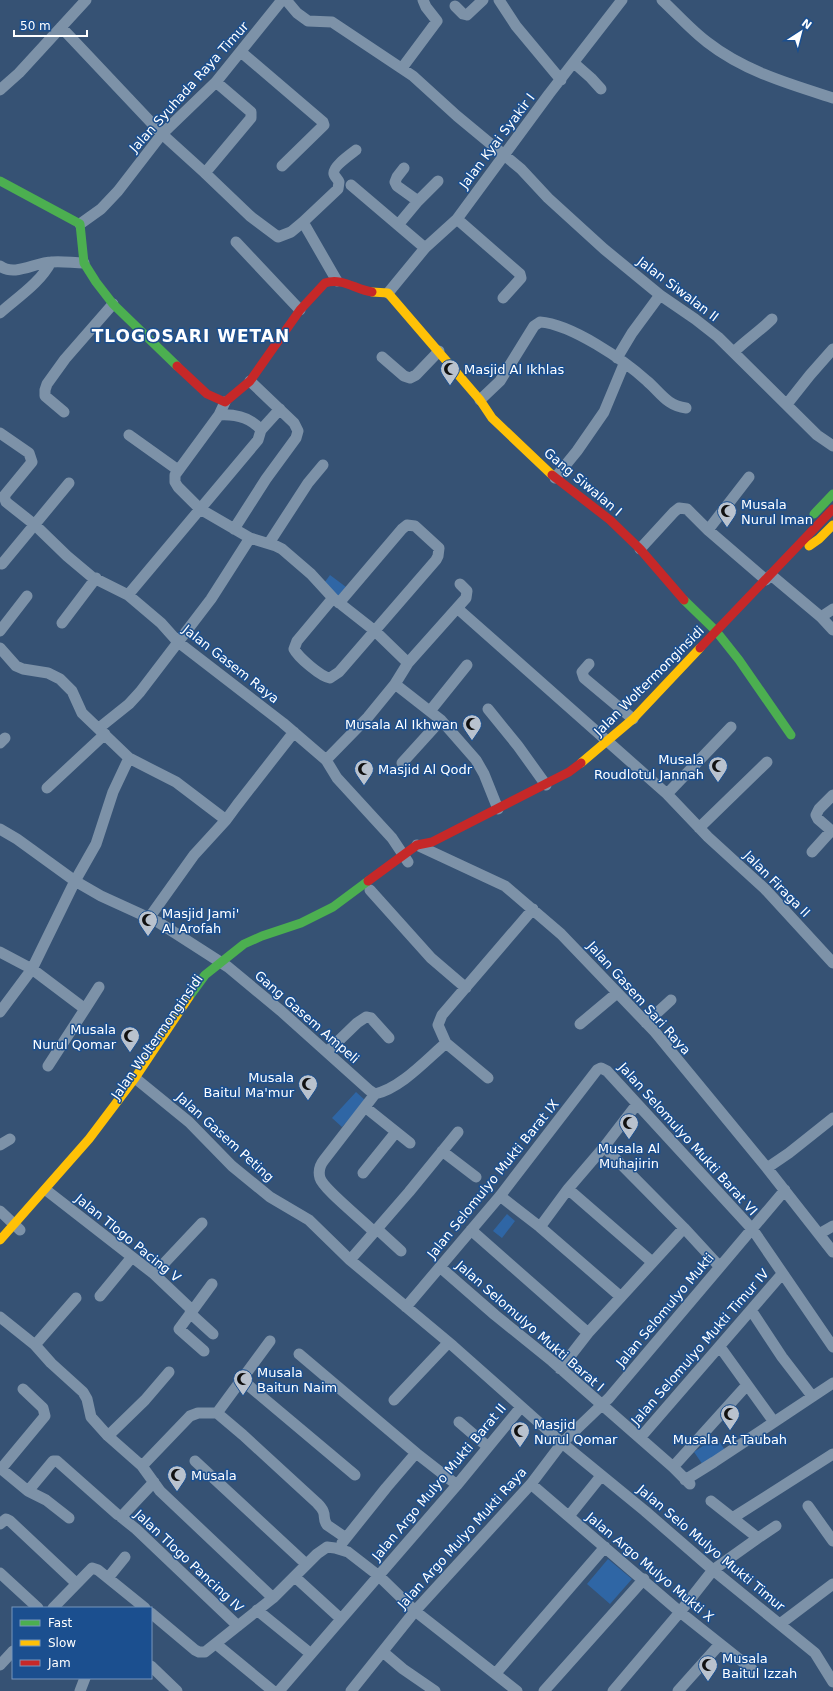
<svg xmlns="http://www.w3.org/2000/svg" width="833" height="1691" viewBox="0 0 833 1691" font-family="'DejaVu Sans',sans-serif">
<rect width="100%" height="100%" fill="#365274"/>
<path fill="#2f66a5" d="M 330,575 L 346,587 L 337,598 L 322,586 Z
M 356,1092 L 366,1101 L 342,1127 L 332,1118 Z
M 507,1214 L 515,1221 L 502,1238 L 493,1231 Z
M 716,1437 L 725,1450 L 703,1465 L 694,1452 Z
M 608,1559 L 632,1579 L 610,1604 L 587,1584 Z"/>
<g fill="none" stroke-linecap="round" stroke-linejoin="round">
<path stroke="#7d92a8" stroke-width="11" d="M 286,0 L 297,13 L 308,21 L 332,22 L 413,76 L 457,116 L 521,169 L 548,198 L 604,249 L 660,295 L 695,319 L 718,337 L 817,435 L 833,446
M 499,0 L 516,26 L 561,80
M 662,0 C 677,14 691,30 707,42 C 744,71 789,84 833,98
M 455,6 L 463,14 L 467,15 L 483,0
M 61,27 L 162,134 L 205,173 L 250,216 L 278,237 L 291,232 L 303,222
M 241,52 L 323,122 L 324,125 L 282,166
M 574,63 L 591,78 L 601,89
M 402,68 L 437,21 L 426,7 L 423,0
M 0,90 L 19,73 L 86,0
M 404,168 L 397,177 L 395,182 L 397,186 L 418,201
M 205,173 L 251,118 L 251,112 L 216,82
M 351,185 L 398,225
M 457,219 L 520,274 L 521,278 L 503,298
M 80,224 L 101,209 L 118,191 L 162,134 L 216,82 L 282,0
M 236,242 L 300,310
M 425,248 L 398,225 L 418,201 L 438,181
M 0,266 C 15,277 35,262 52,262 C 63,261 73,263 84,263
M 337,281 L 303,222 L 338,189 L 339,182 C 338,179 334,176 334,174 C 332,167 351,154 356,150
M 388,293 L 425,248 L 457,219 L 549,94 L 622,0
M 0,313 C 18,297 40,283 51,262
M 734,352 C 746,340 760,331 772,319
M 382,357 L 404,376 L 410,378 L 416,375 L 439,351
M 617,358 L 632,333 L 660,295
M 480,400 L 500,381 L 534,326 L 540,322 C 571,324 624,360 647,381 C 660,392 667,406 686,408
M 225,402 L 219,415 L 175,475 L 175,482 L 178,487 L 200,509 L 250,538 L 276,546 L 282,549 L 311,574 L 333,598 L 375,631 L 408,663
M 787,404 L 810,375 L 833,349
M 64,412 L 45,396 L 45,390 L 47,384 L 65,359 L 113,304
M 261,430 L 280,409
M 0,433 L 29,453 L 32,462 L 4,496 L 6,502 L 35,525 L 67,556 L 92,577 L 128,595 L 161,623 L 178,642 L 283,723 L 326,760 L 337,778 L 392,838 L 408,862
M 129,435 L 178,470
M 555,478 L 577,451 L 604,412 L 624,364
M 234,529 L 266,479 L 296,438 L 298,431 L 294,423 L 250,381
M 708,530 L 749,477
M 269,543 L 308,483 L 323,465
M 640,549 L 674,512 L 679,508 L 687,509 L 708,530 L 766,580
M 2,564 L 69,483
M 771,575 L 821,617 L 833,630
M 460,584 L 467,591 L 466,598 L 408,663 L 395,684 L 441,720 L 476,760 L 484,774 L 498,809
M 128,595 L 258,440 L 261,430 C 251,418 235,414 219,415
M 333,598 L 297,641 L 294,649 C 298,657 321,677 330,678 L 339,672 L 436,560 L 438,556 L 439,548 L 415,526 L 407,525 L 402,529 L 339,603
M 457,608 L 667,794 L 708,837 L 765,889 L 833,963
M 821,617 L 833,609
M 62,623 L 96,578
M 0,631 L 27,596
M 0,648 L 16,666 L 23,669 L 48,673 L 60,679 L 72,691 L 82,713 L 129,758 L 176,782 L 226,820
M 589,664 L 582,672 L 584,678 L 633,719
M 488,709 L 518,746 L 546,785
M 430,711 L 467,665
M 99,728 L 129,704 L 140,692 L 211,599 L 250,538
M 0,743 L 5,738
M 326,760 L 368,717 L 395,684
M 402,763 L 441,720
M 47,788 L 105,734
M 667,794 L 731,727
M 833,795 L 819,809 L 816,815 L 818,819 L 833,832
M 699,828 L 767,762
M 0,829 L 17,839 L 75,881 L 101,896 L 158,922 L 228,967 L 281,1011 L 369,1090 L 375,1094
M 417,845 L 505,886 L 561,934 L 655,1032 L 767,1168 L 833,1252
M 812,852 L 831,831
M 370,890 L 431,958 L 466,988
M 149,918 L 194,855 L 226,820 L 237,805 L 294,732
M 0,952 L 32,969 L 85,1009 L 48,1066
M 85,1009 L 99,987
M 0,1012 L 32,969 L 75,881 L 96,844 L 113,792 L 129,758
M 646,1023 L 671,1000
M 580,1024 L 617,993
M 446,1043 L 438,1025 L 442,1015 L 533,909
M 327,1052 L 357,1023 L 366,1017 L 371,1018 L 389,1038
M 135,1078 L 189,1122 L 232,1166 L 270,1197 L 309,1220 L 350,1260 L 453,1346 L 562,1443 L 645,1511 L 713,1570 L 815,1653 L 833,1682
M 375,1094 C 401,1088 425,1061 446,1043 L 488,1078
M 365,1107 L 410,1143
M 0,1145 L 10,1139
M 604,1147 L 684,1228 L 719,1266
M 442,1151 L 476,1177
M 767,1168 L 789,1153 L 833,1118
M 363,1173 L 396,1132
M 568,1189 L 652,1262
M 46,1190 L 154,1274 L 192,1310
M 500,1196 L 540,1227 L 621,1297
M 0,1211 L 20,1230
M 540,1227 L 568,1189 L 604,1147 L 637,1104
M 377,1229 L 401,1251
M 471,1230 L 588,1333
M 374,1232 C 364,1221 323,1189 320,1178 C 318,1171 320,1165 324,1160 L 375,1094
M 819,1234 L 833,1226
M 350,1260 L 409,1192 L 458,1132
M 440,1267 L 495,1315 L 552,1361 L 673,1467 L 690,1484
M 154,1274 L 202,1223
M 100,1296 L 132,1257
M 406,1307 L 500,1196 L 597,1070 L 601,1068 L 607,1071 L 753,1230 L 833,1347
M 751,1310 L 782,1357 L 812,1396
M 190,1313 L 213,1334
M 0,1317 L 35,1345 L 51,1363 L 83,1392 L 87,1399 L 91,1417 L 108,1436 L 142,1466 L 160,1491 L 273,1598
M 35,1345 L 76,1298
M 720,1347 L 774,1422
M 204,1351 L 179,1329 L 212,1284
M 299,1354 L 416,1453 L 457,1485
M 560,1369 L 588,1333 L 684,1228
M 242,1380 L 355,1475
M 394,1400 L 448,1343
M 217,1413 L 243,1435 L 317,1503 C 329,1515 321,1517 327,1525 L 346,1538
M 459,1422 L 488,1447
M 108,1436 L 145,1400 L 169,1372
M 640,1438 L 782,1274
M 195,1461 L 306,1564
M 142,1466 L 190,1416 L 198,1413 L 217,1413 L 270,1341
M 673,1467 L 747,1385
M 0,1468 L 28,1491 L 46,1500 L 69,1518
M 1,1469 L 45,1416 L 43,1408 L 23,1389
M 685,1480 L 714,1462 L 833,1383
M 154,1482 L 121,1517 L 136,1529 L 238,1626
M 531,1484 L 680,1612 L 753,1670
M 28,1491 L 53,1461 L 57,1461 L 118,1515
M 808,1506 L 833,1541
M 569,1516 L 601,1476
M 734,1517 L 833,1454
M 0,1524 L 6,1519 L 10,1521 L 76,1583
M 758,1538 L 776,1526
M 342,1543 L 386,1488 L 416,1453
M 0,1573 L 38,1608
M 295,1577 L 341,1619
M 108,1578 L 125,1557
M 53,1608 L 92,1568 L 98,1570 L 145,1608
M 257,1610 L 311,1654
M 151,1613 L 195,1650 L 199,1652 L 205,1652 L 273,1598 L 317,1554 L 327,1547 L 335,1548 L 348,1552 L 379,1576 L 415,1611 L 517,1691
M 780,1624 L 833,1584
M 216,1644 L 273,1691
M 383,1652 L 403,1669 L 435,1691
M 0,1665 L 13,1651
M 151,1666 L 177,1691
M 496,1673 L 605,1547
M 80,1691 L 85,1678
M 279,1691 L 457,1485 L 521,1407
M 351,1691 L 415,1611 L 531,1484 L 562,1443 L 609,1398 L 785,1190
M 544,1691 L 644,1579
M 613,1691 L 680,1612 L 713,1570 L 758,1538 L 711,1501
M 678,1691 L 720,1644"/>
<path stroke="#4caf50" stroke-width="9" d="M 0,181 L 80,224 L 84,263 L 96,282 L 113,304 L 177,366
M 814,514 L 833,494
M 684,600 L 716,631 L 739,660 L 791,735
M 189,997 L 205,975 L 244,944 L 262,936 L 301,923 L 333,907 L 368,881"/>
<path stroke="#ffc107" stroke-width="9" d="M 372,292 L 388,293 L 480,400 L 492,418 L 552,475
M 809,546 L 819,539 L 833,525
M 581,763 L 633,719 L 700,648
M 0,1240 L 89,1139 L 135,1078 L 189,997"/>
<path stroke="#c62828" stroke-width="9" d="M 177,366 L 207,394 L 225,402 L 250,381 L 300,310 L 325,283 C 342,277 356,290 372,292
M 552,475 L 610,520 L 640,549 L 684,600
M 700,648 L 833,509
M 368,881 L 417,845 L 432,842 L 569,772 L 581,763"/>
</g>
<defs>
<symbol id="mosque-pin" viewBox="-11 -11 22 30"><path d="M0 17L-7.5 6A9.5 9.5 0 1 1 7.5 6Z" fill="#b9c2ce" stroke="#1b4f8f"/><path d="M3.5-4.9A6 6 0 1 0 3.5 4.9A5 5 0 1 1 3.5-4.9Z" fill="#111"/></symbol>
</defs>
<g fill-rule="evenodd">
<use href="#mosque-pin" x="439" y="358" width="22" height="30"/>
<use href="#mosque-pin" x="716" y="500" width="22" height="30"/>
<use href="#mosque-pin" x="461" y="713" width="22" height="30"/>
<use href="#mosque-pin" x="707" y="755" width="22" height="30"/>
<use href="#mosque-pin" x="353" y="758" width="22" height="30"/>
<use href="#mosque-pin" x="137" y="909" width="22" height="30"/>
<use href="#mosque-pin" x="119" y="1025" width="22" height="30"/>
<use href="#mosque-pin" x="297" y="1073" width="22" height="30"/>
<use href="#mosque-pin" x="618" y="1112" width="22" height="30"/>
<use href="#mosque-pin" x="232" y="1368" width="22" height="30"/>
<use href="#mosque-pin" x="719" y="1403" width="22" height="30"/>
<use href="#mosque-pin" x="509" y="1420" width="22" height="30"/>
<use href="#mosque-pin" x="166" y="1464" width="22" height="30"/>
<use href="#mosque-pin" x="697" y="1654" width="22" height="30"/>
</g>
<g text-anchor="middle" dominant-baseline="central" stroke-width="3" stroke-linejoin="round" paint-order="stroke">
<g font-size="13" fill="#fff" stroke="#1b4f8f">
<text transform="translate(189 87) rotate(-48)">Jalan Syuhada Raya Timur</text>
<text transform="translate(497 141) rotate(-53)">Jalan Kyai Syakir I</text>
<text transform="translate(678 289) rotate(37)">Jalan Siwalan II</text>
<text transform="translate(583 482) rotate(40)">Gang Siwalan I</text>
<text transform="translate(231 664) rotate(38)">Jalan Gasem Raya</text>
<text transform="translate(649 681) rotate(-45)">Jalan Woltermonginsidi</text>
<text transform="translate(777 884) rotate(45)">Jalan Firaga II</text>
<text transform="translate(639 998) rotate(48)">Jalan Gasem Sari Raya</text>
<text transform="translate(307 1017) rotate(41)">Gang Gasem Ampeli</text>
<text transform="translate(157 1037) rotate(-55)">Jalan Woltermonginsidi</text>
<text transform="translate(225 1137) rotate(42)">Jalan Gasem Peting</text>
<text transform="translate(688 1139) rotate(48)">Jalan Selomulyo Mukti Barat VI</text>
<text transform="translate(493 1179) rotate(-51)">Jalan Selomulyo Mukti Barat IX</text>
<text transform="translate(128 1238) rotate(39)">Jalan Tlogo Pacing V</text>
<text transform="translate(665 1310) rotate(-50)">Jalan Selomulyo Mukti</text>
<text transform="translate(530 1326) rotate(41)">Jalan Selomulyo Mukti Barat I</text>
<text transform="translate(700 1347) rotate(-49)">Jalan Selomulyo Mukti Timur IV</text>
<text transform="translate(439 1482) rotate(-50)">Jalan Argo Mulyo Mukti Barat II</text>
<text transform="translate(462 1538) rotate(-48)">Jalan Argo Mulyo Mukti Raya</text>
<text transform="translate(711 1548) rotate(40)">Jalan Selo Mulyo Mukti Timur</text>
<text transform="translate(189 1561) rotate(43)">Jalan Tlogo Pancing IV</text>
<text transform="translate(650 1567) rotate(40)">Jalan Argo Mulyo Mukti X</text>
</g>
<g font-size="13" fill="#fff" stroke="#1b4f8f" text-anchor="start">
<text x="464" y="369">Masjid Al Ikhlas</text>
<text x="741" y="504">Musala<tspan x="741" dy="15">Nurul Iman</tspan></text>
<text x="458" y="724" text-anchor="end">Musala Al Ikhwan</text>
<text x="704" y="759" text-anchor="end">Musala<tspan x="704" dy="15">Roudlotul Jannah</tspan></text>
<text x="378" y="769">Masjid Al Qodr</text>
<text x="162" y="913">Masjid Jami'<tspan x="162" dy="15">Al Arofah</tspan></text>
<text x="116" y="1029" text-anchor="end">Musala<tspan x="116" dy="15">Nurul Qomar</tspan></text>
<text x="294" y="1077" text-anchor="end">Musala<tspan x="294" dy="15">Baitul Ma'mur</tspan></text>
<text x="629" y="1148" text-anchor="middle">Musala Al<tspan x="629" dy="15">Muhajirin</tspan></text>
<text x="257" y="1372">Musala<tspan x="257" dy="15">Baitun Naim</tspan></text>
<text x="534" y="1424">Masjid<tspan x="534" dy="15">Nurul Qomar</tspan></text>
<text x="730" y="1439" text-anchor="middle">Musala At Taubah</text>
<text x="191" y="1475">Musala</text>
<text x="722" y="1658">Musala<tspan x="722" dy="15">Baitul Izzah</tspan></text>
</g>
<g font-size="17" font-weight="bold" letter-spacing="1" fill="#fff" stroke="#1b4f8f">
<text x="191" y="336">TLOGOSARI WETAN</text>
</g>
</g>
<rect x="12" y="1607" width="140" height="72" fill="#1b4f8f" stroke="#7695bc"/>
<rect x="20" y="1620" width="20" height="6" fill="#4caf50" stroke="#7695bc"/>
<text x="48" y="1627" font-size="12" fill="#ffffff">Fast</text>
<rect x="20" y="1640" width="20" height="6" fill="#ffc107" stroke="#7695bc"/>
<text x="48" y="1647" font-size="12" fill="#ffffff">Slow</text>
<rect x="20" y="1660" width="20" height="6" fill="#c62828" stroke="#7695bc"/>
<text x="48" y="1667" font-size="12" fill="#ffffff">Jam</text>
<g transform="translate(801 32) rotate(36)" stroke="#1b4f8f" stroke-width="3" paint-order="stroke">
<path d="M0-3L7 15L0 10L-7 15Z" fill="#ffffff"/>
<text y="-6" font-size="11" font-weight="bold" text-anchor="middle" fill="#ffffff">N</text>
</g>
<path d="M14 30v6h73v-6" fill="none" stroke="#ffffff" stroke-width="2"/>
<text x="20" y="30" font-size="12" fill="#ffffff" stroke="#1b4f8f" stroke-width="3" paint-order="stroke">50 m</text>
</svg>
